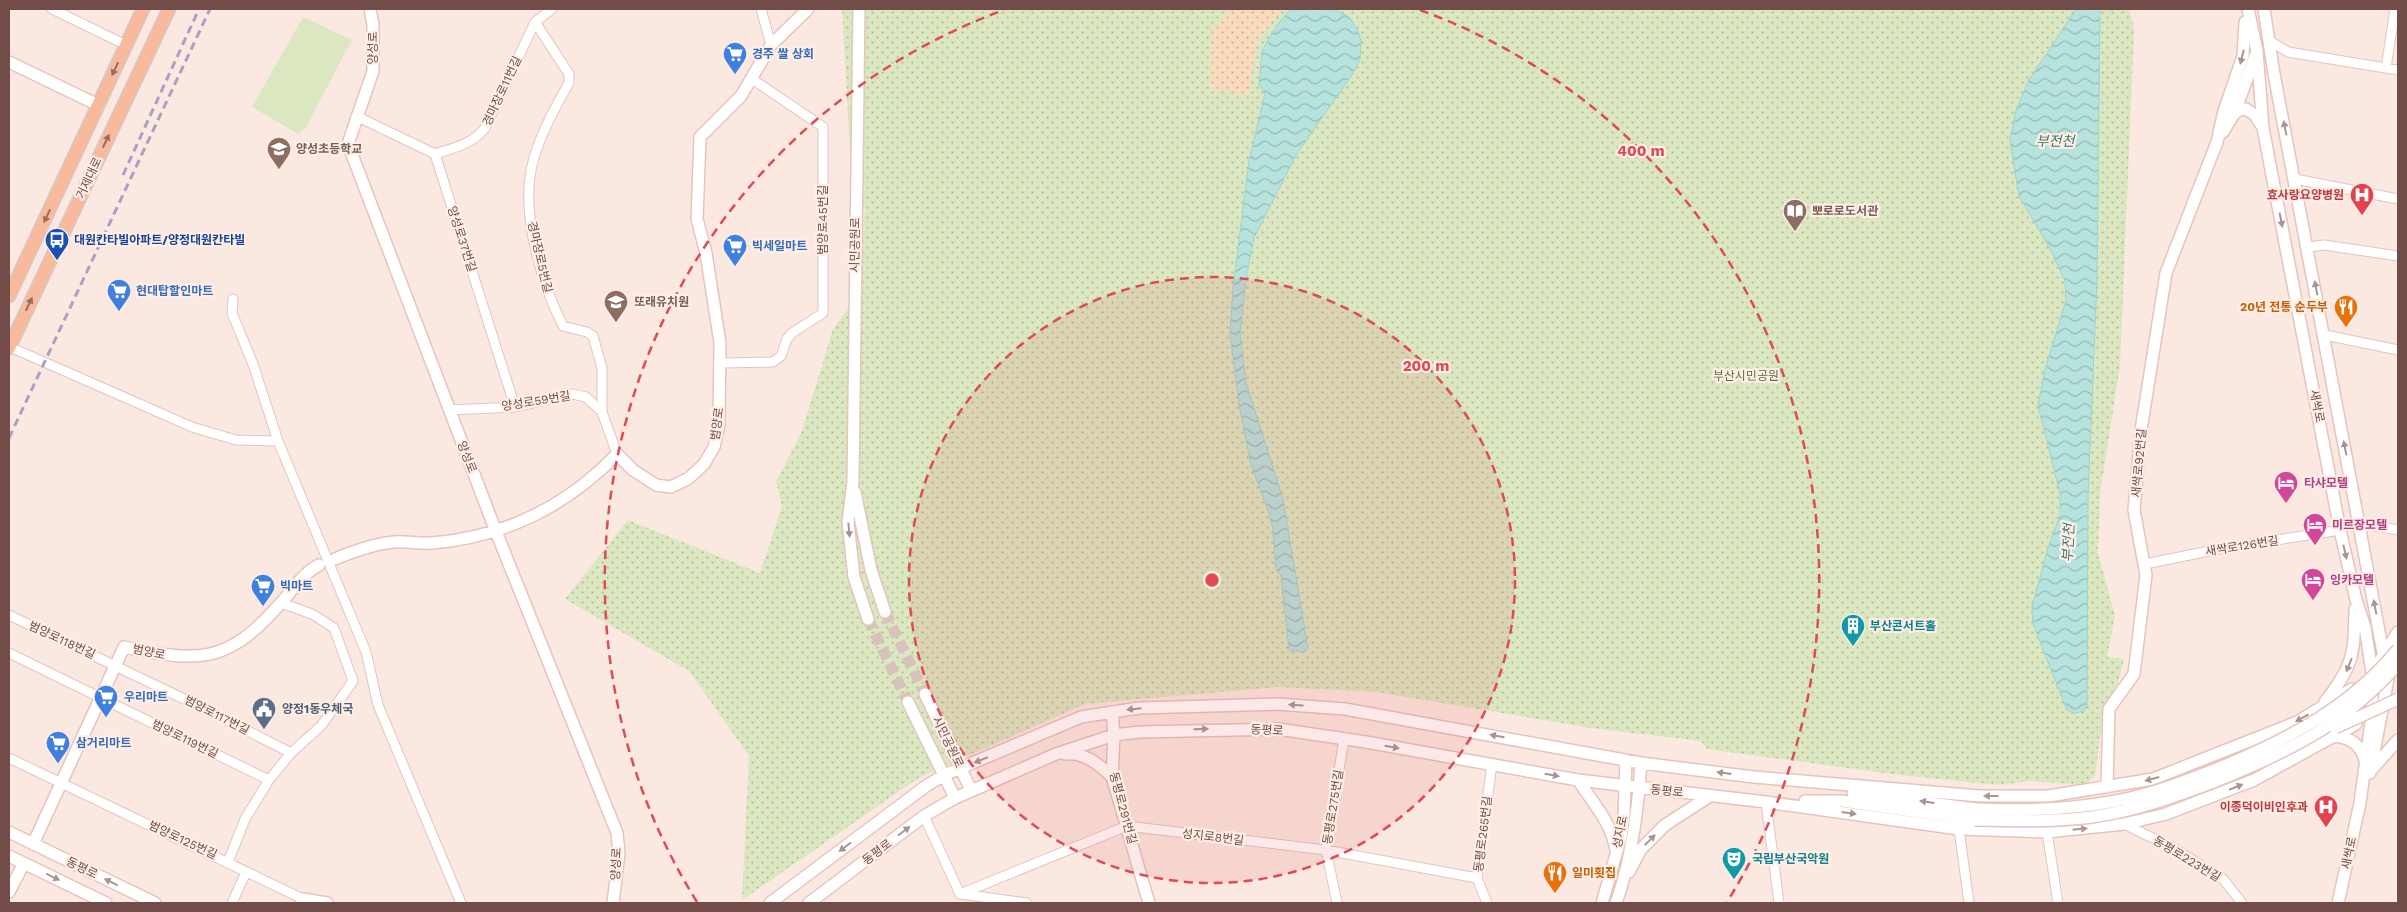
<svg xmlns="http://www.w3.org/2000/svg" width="2407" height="912" viewBox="0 0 2407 912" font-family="'Work Sans','Noto Sans KR',sans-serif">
<defs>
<pattern id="grass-dots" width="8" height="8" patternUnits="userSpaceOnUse" patternTransform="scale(1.25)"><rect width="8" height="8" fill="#dbe7c0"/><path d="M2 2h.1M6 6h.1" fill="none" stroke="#b6bd9e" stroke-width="1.8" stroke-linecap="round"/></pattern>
<pattern id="sand-dots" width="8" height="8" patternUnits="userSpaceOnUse" patternTransform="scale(1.25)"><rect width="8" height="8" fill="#fadabc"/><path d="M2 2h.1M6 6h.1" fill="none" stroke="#cfb39b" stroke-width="1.8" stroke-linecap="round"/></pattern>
<pattern id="water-waves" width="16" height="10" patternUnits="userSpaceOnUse" patternTransform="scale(1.25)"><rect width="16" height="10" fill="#b6e3dd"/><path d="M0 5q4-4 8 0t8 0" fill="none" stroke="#98bab5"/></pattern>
</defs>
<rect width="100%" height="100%" fill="#fbe9e1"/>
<path fill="url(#grass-dots)" d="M 842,9 L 2129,9 L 2134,29 L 2120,365 L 2100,494 L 2098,553 L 2115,616 L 2107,657 L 2124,659 L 2118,683 L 2104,708 L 2095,776 L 2085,785 L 2029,781 L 1999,785 L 1899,775 L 1707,749 L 1701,741 L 1591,728 L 1377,692 L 1278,687 L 1085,704 L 920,777 L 742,900 L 749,756 L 689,671 L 565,599 L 628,520 L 760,573 L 782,506 L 776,482 L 802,431 L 833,329 L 859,294 L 865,208 L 852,187 Z"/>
<path fill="url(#sand-dots)" d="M 1231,9 L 1283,9 L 1257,39 L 1248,95 L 1210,88 L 1212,31 Z"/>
<path fill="#dbe7c0" d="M 303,17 L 352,40 L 306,127 L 298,134 L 252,107 Z"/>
<path fill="url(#water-waves)" stroke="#9dd5cd" d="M 1291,9 L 1334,9 L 1349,17 L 1357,29 L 1361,40 L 1360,59 L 1352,75 L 1296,155 L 1254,238 L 1247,273 L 1240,333 L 1246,383 L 1283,499 L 1308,648 L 1305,652 L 1289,650 L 1281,576 L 1276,569 L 1273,530 L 1269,513 L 1251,465 L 1240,410 L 1230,334 L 1233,288 L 1249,161 L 1265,93 L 1259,85 L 1262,51 L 1277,25 Z
M 2076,9 L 2100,9 L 2100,12 L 2097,281 L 2088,497 L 2087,705 L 2084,711 L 2075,713 L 2067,710 L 2033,624 L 2032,607 L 2048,548 L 2060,516 L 2060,493 L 2038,406 L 2044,373 L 2066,300 L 2065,281 L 2048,245 L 2019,196 L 2010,140 L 2016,110 L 2029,80 Z"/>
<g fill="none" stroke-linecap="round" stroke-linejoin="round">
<path stroke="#d8c2bb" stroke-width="11" stroke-dasharray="11 5.5" stroke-linecap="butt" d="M 885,612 L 925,694
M 868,619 L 908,702"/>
<defs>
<path id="street" d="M 52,9 L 126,45
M 761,9 L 771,45
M 535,22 L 569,74 L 569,83 C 554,109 537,140 531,170 C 522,218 542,284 563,326 L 587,332 L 593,336 L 602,368 L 602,412
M 2270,41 L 2288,52 L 2398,70
M 2386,68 L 2395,9
M 356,116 L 435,154 L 515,407
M 435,154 C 453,148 473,144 485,128 L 535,22 L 552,9
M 2295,179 L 2398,199
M 2308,247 L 2324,245 L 2398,256
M 233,299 L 232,313 L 253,364 L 278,441
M 2325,335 L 2398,350
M 10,347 L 192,427 L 236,440 L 278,441 L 366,652 L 378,705 L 461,903
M 721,363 L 773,362 L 781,356 L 787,339 L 792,333 L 823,313 L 823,127 L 752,79
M 449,410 L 515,407 L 573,394 L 586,397 L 602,412 L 617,454
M 2359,523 L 2398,530
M 2145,564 L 2219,549 L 2340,530
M 9,615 L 205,709 L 291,753
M 9,653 L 269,780
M 9,758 L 303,899
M 1766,802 L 1779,903
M 924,816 L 960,894
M 2124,824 L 2175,849 L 2223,879 L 2242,903
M 1959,829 L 1969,903
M 2047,832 L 2058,903
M 228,862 L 245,819 L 269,780 L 291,753 L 321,726 L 353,681 L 334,628 L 312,614 L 281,603
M 960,894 L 1127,826 L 1326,850 L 1477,878
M 961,894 L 1027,903
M 232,903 L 246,872
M 1337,903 L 1326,850 L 1344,739
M 1487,903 L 1477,878 L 1492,764"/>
<path id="secondary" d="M 370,9 L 373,25 L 373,71 L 348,144 L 495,529 L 617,833 L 619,854 L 613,903
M 859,9 L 853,482 L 848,522 L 854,577 L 868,619
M 2248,9 L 2257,51 L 2263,128 L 2340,530 L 2356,600 L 2365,627 L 2372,673 L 2372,715 L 2360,803 L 2338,903
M 2264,9 L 2274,74 L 2388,679 L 2370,773
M 9,62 L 98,105
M 2234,114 L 2239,110 L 2246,109 L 2255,115 L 2262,126
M 2223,132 L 2234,114 L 2256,54
M 855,492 L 871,570 L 885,612
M 335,559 C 354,551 373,544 394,542 C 406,541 419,544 432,543 C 504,537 567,506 617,454 L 633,470 L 656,485 L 671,487 L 689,478 L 704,464 L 714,447 L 719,425 L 720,343 L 706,253 L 697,219 L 700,137 L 741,96 L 771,45 L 808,9
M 2375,669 L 2398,632
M 925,694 L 971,790
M 908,702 L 955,798
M 2325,702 C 2354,665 2354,654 2355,609
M 1112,712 L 1114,735 L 1112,777 L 1149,903
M 2332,736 C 2349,737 2360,743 2365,760
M 1065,754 C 1084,752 1099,764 1112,777
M 2373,768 L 2398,740
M 1578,780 C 1593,803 1611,822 1616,850
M 2107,787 L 2109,709 L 2134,674 L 2146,575 L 2134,510 L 2141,430 L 2166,273 L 2217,142 L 2224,111 L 2243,56 L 2245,22
M 1853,793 L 1976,809
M 1805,801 L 1842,801 L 1975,820
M 9,832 L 155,903
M 33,844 L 124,647 C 198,662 226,665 279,605 C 293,591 301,574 319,565
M 9,856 L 106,903
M 1629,872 L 1641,849 L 1665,825 L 1710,796
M 9,892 L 24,863
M 301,903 L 303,899 L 327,903
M 770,903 L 926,786 L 944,775 L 1081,717 L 1139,708 L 1277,704 L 1345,709 L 1641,763 L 1754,777 L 1980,796 L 2049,796 L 2153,779 L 2297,722 L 2352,689
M 809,903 L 924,816 L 955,798 L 1056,754 L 1114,735 L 1139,732 L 1278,729 L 1366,742 L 1578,780 L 1766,802 L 1959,829 L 2047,832 L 2124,824 L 2166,814 L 2254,780 L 2356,724
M 1602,903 L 1621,837 L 1624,814 L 1626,760
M 1616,903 C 1632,859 1638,810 1641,763"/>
<path id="primary" d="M 9,296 L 143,9
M 9,348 L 169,9"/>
</defs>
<use href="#street" stroke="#e1c5c0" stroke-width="11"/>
<use href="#secondary" stroke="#e5c4bd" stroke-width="14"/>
<use href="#primary" stroke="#d4c9c8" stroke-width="15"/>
<use href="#street" stroke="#fff" stroke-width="9"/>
<use href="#secondary" stroke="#fff" stroke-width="11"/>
<use href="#primary" stroke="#f8ba9b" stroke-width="12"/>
<path stroke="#a9a1c3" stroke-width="3" stroke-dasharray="8 5" stroke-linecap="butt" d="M 123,175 L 199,9
M 9,438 L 210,9"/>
<defs>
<path id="secondary-bridge" d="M 2335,728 L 2398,699
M 1976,809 C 2023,811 2069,810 2116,801 C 2153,794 2189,780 2224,766 C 2290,738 2352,706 2398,649
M 1975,820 C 2015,821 2053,822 2092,817 C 2135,811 2176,796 2216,781 C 2290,751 2344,725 2398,664"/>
</defs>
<use href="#secondary-bridge" stroke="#e5c4bd" stroke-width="14" stroke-linecap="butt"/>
<use href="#secondary-bridge" stroke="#fff" stroke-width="11"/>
</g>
<defs><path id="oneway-solid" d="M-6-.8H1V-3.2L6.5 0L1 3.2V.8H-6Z" transform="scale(1.25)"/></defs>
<g fill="#aa9492">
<use href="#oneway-solid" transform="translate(2242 57) rotate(104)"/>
<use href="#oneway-solid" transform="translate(2285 128) rotate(-101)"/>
<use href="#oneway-solid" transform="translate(2281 220) rotate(79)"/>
<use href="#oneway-solid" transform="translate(2316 288) rotate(-101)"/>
<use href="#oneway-solid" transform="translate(2345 448) rotate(-101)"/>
<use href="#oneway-solid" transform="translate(849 530) rotate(85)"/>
<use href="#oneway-solid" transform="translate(2345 552) rotate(77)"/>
<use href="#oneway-solid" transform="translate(2375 607) rotate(-101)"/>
<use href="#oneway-solid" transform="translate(2349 665) rotate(112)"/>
<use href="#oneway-solid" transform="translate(1296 705) rotate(-177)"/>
<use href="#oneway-solid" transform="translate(1134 709) rotate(174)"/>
<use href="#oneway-solid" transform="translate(2302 718) rotate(151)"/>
<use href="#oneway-solid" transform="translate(1201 729) rotate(-2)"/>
<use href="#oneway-solid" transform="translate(1497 736) rotate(-170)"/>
<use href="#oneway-solid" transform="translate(1392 747) rotate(10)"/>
<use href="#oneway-solid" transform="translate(981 760) rotate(158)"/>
<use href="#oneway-solid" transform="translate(1724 773) rotate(-173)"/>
<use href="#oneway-solid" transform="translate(1552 775) rotate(10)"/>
<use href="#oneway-solid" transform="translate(2152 779) rotate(165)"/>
<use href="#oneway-solid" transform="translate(2236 787) rotate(-22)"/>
<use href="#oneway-solid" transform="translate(1991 796) rotate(180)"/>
<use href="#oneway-solid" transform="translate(1927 802) rotate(-172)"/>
<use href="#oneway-solid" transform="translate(1849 813) rotate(8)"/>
<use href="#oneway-solid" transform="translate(2080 829) rotate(-6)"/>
<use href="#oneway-solid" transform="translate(904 831) rotate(-37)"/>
<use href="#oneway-solid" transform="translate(1650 840) rotate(-45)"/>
<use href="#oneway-solid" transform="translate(845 847) rotate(143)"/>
<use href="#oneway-solid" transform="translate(53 877) rotate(26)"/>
<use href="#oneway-solid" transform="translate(111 882) rotate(-154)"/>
</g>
<g fill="#9a6d62">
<use href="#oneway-solid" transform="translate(115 69) rotate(115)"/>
<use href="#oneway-solid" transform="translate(106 141) rotate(-65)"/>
<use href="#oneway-solid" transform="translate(47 216) rotate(115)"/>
<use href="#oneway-solid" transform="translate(29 304) rotate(-65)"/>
</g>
<circle cx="1212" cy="580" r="303" fill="#e14953" fill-opacity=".12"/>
<g fill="none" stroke="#e14953" stroke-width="2.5" stroke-dasharray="9 6">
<circle cx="1212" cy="580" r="303"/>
<path d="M697 902A607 607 0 0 1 1004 10M1420 10A607 607 0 0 1 1727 902"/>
</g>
<defs>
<symbol id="supermarket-pin" viewBox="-11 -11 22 30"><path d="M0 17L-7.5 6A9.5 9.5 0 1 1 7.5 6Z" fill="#3f7fe0" stroke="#feeee6"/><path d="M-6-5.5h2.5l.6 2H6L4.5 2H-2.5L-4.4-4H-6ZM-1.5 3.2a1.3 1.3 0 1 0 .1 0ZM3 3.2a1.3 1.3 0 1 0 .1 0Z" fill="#fff"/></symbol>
<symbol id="school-pin" viewBox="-11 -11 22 30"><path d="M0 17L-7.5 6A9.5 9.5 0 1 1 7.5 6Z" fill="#8d6e63" stroke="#feeee6"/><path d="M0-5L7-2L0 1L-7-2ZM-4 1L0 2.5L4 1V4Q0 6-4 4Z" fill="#fff"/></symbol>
<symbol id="hospital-pin" viewBox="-11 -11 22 30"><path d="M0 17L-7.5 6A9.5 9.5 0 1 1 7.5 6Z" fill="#e0444e" stroke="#feeee6"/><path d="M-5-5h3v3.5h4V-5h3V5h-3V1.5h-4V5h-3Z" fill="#fff"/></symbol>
<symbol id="library-pin" viewBox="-11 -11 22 30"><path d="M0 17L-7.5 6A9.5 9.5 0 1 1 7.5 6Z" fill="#8d6e63" stroke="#feeee6"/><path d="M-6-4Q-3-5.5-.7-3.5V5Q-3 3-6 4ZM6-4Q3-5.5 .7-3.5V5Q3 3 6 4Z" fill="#fff"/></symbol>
<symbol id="bus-pin" viewBox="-11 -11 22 30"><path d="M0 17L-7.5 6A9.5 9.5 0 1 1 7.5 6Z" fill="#1a4fb4" stroke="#feeee6"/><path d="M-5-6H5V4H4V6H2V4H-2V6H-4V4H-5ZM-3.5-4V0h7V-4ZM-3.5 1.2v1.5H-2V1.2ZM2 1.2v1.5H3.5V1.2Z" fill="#fff"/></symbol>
<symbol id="restaurant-pin" viewBox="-11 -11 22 30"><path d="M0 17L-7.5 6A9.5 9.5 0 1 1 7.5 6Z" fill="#e8710a" stroke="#feeee6"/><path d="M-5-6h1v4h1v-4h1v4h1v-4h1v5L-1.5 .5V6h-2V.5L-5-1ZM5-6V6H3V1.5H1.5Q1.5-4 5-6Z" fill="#fff"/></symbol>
<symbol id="hotel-pin" viewBox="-11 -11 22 30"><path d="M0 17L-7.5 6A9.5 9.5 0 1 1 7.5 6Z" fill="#d1479c" stroke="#feeee6"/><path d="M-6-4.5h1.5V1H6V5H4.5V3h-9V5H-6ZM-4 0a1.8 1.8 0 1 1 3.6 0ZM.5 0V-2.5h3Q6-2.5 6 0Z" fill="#fff"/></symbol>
<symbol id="building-pin" viewBox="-11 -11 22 30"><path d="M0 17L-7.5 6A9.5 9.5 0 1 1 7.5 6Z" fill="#0f9aa8" stroke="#feeee6"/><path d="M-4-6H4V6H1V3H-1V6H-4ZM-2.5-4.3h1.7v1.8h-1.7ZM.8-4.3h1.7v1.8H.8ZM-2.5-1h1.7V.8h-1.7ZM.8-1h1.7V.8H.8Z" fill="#fff"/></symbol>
<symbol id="civic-pin" viewBox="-11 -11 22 30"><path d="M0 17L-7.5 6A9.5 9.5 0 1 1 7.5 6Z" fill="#5c6f8a" stroke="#feeee6"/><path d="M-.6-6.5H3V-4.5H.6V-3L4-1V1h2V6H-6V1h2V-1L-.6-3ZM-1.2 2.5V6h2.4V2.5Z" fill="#fff"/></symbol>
<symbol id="theatre-pin" viewBox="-11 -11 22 30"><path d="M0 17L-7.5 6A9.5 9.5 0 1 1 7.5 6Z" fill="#0f9aa8" stroke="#feeee6"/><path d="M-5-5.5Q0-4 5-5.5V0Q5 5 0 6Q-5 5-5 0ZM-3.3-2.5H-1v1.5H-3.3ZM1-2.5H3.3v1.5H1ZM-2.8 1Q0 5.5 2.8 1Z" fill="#fff"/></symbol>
</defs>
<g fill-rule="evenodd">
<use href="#supermarket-pin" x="721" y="40" width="28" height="38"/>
<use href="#school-pin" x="265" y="135" width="28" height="38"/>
<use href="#hospital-pin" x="2348" y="181" width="28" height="38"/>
<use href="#library-pin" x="1781" y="197" width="28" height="38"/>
<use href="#bus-pin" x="43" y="226" width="28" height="38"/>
<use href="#supermarket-pin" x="721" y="232" width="28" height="38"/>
<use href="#supermarket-pin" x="105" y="277" width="28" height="38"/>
<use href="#school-pin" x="602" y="288" width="28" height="38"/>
<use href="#restaurant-pin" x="2332" y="293" width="28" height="38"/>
<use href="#hotel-pin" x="2272" y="469" width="28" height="38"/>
<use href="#hotel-pin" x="2301" y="511" width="28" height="38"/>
<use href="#hotel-pin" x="2299" y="566" width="28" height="38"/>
<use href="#supermarket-pin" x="249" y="572" width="28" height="38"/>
<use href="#building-pin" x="1839" y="612" width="28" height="38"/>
<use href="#supermarket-pin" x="92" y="683" width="28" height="38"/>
<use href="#civic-pin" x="250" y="695" width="28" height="38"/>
<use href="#supermarket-pin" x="44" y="729" width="28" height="38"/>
<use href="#hospital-pin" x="2312" y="793" width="28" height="38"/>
<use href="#theatre-pin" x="1720" y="845" width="28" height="38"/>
<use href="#restaurant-pin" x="1541" y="859" width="28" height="38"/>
</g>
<g text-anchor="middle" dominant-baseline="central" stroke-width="4.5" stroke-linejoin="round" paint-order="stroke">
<g font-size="12" fill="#714c49" stroke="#feeee6">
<text transform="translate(373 48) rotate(-90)">양성로</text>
<text transform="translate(502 91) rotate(-65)">경마장로11번길</text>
<text transform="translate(89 178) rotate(-65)">거제대로</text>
<text transform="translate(823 220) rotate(-90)">범양로45번길</text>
<text transform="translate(462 239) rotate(72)">양성로37번길</text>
<text transform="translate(855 245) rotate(-89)">시민공원로</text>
<text transform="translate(540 257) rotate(77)">경마장로5번길</text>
<text transform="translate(536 401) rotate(-9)">양성로59번길</text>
<text transform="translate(2317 406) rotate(79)">새싹로</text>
<text transform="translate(717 424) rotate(-82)">범양로</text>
<text transform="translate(467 457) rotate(69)">양성로</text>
<text transform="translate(2139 463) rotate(-85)">새싹로92번길</text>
<text transform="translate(2242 546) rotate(-9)">새싹로126번길</text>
<text transform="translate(62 640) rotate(25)">범양로118번길</text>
<text transform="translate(149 652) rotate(12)">범양로</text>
<text transform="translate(217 715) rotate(27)">범양로117번길</text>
<text transform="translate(1267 730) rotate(3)">동평로</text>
<text transform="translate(185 739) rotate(26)">범양로119번길</text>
<text transform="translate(948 742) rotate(64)">시민공원로</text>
<text transform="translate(1667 791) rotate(6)">동평로</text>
<text transform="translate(1333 807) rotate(-81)">동평로275번길</text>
<text transform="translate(1123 808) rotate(75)">동평로291번길</text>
<text transform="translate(1620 832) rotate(-79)">성지로</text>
<text transform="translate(1483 834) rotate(-83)">동평로265번길</text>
<text transform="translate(1213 837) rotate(7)">성지로8번길</text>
<text transform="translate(183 840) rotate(25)">범양로125번길</text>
<text transform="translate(877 852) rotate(-37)">동평로</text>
<text transform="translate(2349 853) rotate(-78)">새싹로</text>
<text transform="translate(2187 859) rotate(31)">동평로223번길</text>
<text transform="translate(616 864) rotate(-87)">양성로</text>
<text transform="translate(82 868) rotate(26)">동평로</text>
</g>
<g font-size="12" font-weight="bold" fill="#366cbe" stroke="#feeee6" text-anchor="start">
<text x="752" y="54">경주 쌀 상회</text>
<text x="752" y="246">빅세일마트</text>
<text x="136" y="291">현대탑할인마트</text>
<text x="280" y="586">빅마트</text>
<text x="124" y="697">우리마트</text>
<text x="76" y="743">삼거리마트</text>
</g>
<g font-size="12" font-weight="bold" fill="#785e54" stroke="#feeee6" text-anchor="start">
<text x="296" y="149">양성초등학교</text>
<text x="1812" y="211">뽀로로도서관</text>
<text x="634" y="302">또래유치원</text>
</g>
<g font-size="12" font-weight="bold" fill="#be3a42" stroke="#feeee6" text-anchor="end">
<text x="2344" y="195">효사랑요양병원</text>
<text x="2308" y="807">이종덕이비인후과</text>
</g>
<g font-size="12" font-weight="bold" fill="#164399" stroke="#feeee6" text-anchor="start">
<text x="74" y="240">대원칸타빌아파트/양정대원칸타빌</text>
</g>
<g font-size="12" font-weight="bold" fill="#c56008" stroke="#feeee6" text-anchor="end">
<text x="2328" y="307">20년 전통 순두부</text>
<text x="1572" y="873" text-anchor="start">일미횟집</text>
</g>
<g font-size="12" fill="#5c713f" stroke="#feeee6">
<text x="1746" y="376">부산시민공원</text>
</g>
<g font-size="12" font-weight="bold" fill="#b23c85" stroke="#feeee6" text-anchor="start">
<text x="2304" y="483">타샤모텔</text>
<text x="2332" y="525">미르장모텔</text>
<text x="2330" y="580">잉카모텔</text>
</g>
<g font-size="12" font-weight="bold" fill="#0d838f" stroke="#feeee6" text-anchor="start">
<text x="1870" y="626">부산콘서트홀</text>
<text x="1752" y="859">국립부산국악원</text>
</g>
<g font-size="12" font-weight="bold" fill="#4e5e75" stroke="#feeee6" text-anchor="start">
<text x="282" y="709">양정1동우체국</text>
</g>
<g font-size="14" font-style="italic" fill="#3e7670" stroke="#feeee6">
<text x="2055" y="141">부전천</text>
<text transform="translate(2068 543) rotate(-87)">부전천</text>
</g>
</g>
<circle cx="1212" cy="580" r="8" fill="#e14953" stroke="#feeee6" stroke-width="2.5"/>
<g font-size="15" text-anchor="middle" font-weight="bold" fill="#e14953" stroke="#feeee6" stroke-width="4.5" stroke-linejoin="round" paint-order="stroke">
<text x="1641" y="156">400 m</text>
<text x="1426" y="371">200 m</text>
</g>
<rect width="2407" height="912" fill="none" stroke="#714c49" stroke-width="20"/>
</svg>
